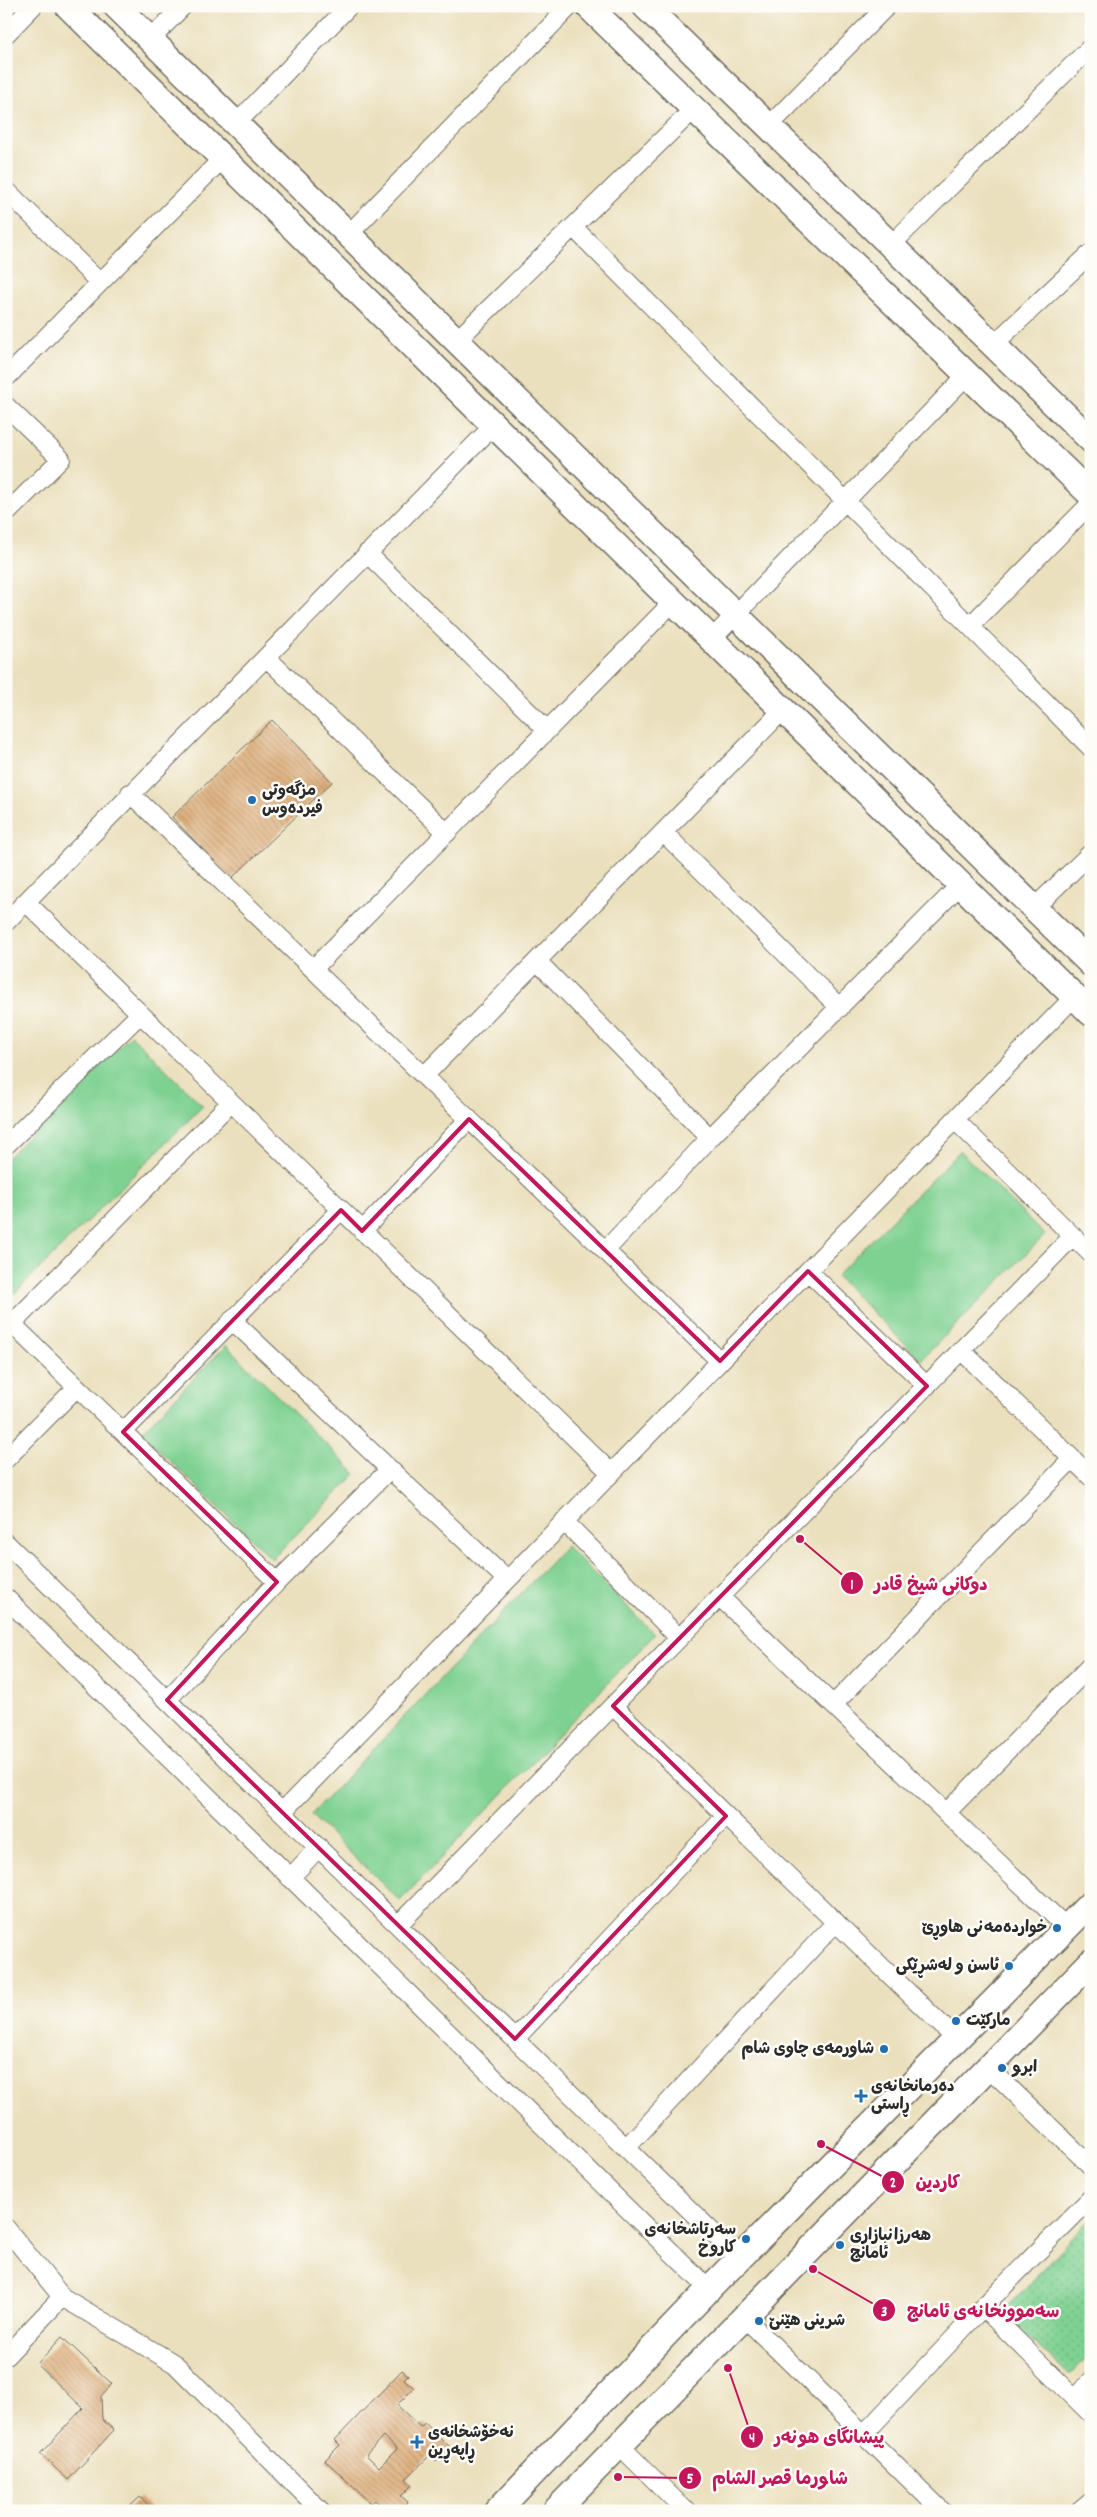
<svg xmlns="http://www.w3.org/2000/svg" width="1097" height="2517" viewBox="0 0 1097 2517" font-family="Dekko,'Playpen Sans Arabic',sans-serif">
<defs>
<pattern id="park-dots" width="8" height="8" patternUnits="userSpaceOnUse" patternTransform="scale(1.25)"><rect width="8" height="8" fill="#7fd192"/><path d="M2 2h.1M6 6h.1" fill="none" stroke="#68aa77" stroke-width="1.8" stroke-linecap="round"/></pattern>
<pattern id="building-back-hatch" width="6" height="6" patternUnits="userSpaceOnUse" patternTransform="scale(1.25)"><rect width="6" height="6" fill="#deae7a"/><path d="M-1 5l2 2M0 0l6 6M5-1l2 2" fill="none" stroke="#b48e64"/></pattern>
</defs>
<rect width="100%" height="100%" fill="#fdfcf7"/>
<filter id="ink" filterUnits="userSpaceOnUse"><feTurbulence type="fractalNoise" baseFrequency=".02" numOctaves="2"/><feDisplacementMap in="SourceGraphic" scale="10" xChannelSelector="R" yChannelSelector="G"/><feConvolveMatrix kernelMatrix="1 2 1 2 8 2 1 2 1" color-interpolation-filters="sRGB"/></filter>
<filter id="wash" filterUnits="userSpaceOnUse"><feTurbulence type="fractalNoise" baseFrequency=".0096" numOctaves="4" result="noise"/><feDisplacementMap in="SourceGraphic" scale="20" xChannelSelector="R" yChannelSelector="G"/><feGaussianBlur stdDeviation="1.12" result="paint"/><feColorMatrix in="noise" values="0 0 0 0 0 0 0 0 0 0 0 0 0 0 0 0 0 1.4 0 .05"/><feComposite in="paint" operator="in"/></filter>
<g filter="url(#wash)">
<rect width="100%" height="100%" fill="#ebe0be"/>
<path fill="#7fd192" stroke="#557e5e" d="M 131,1035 L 203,1106 L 6,1302 L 6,1159 Z
M 960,1151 L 1045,1235 L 921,1360 L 836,1276 Z
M 226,1345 L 356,1474 L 272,1559 L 141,1433 Z
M 566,1546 L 655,1634 L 400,1901 L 311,1815 Z"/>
<path fill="url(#park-dots)" stroke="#557e5e" d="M 1091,2218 L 1091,2354 L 1070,2376 L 1002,2313 Z"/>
<g id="blocks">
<path fill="url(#building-back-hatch)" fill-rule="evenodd" d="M 272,720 L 332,782 L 231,879 L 172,817 Z
M 62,2337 L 112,2384 L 101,2396 L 102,2419 L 114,2430 L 68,2480 L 40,2454 L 83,2408 L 37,2364 Z
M 402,2370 L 408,2375 L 404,2379 L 414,2388 L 397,2405 L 420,2427 L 425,2423 L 450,2447 L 436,2461 L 430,2455 L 406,2479 L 412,2485 L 401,2496 L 408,2502 L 400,2511 L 387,2511 L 375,2500 L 371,2504 L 325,2460 L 340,2445 L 335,2440 ZM 383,2436 L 397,2449 L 379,2467 L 366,2455 Z
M 140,2497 L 154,2511 L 125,2511 Z"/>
</g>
</g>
<g filter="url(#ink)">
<use href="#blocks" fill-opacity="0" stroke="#6e6a5e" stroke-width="1"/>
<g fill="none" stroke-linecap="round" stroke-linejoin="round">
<defs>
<path id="street" d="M 6,34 L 33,6
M 150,40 L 183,6
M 236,124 L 349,6
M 768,127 L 887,6
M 6,190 L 100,283
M 573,227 L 1091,748
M 348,235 L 570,6
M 891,245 L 1091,47
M 456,341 L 694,109
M 993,345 L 1091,253
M 6,378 L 223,158
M 6,406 L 61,459 L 6,514
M 367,553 L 547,730
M 970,626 L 1091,503
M 711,640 L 967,375
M 266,657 L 447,833
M 130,793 L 720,1361
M 663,832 L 840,1008
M 26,902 L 611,1473
M 1034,908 L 1091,853
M 6,922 L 494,425
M 537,961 L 710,1138
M 313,969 L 673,602
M 424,1076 L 783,710
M 955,1120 L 1091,1254
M 6,1145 L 140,1014
M 362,1231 L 469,1119
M 605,1251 L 710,1138 L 960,885
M 808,1271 L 927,1386
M 6,1318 L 277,1582
M 232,1320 L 507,1580
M 12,1324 L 231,1102
M 961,1350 L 1091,1477
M 123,1432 L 341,1210
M 6,1459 L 77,1387
M 564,1521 L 679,1638
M 6,1543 L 740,2259
M 720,1597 L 1067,1928
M 6,1598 L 709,2289
M 167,1700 L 277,1582 L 390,1469
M 833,1705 L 1072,1459
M 613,1706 L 957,2040
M 282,1812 L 1074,997
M 946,1813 L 1091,1665
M 290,1878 L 319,1847
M 398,1925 L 1073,1236
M 515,2039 L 726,1816
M 988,2067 L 1091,2166
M 626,2148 L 836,1922
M 6,2228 L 62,2297 L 175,2364 L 321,2511
M 983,2307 L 1091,2414
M 744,2317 L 942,2511
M 6,2356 L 62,2297
M 1075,2398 L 1091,2381
M 864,2434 L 983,2307 L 1091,2198
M 619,2445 L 686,2511
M 1079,2511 L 1091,2501"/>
<path id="secondary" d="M 68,6 L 1091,1013
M 116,6 L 1091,964
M 588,6 L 1091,495
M 645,6 L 1091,440
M 497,2511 L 709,2289 L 1091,1903
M 555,2511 L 1091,1962"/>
</defs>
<use href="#street" stroke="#6e6a5e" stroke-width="20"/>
<use href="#secondary" stroke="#6e6a5e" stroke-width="28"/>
<use href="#street" stroke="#fff" stroke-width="18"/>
<use href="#secondary" stroke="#fff" stroke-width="25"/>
</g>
</g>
<path fill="none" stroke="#c2185b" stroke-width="4" stroke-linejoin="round" d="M 469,1119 L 720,1361 L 808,1271 L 927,1386 L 613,1706 L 726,1816 L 515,2039 L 167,1700 L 277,1582 L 123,1432 L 341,1210 L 362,1231 Z"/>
<g fill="#1f6fb2" stroke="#fdfcf7" stroke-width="2">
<circle cx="252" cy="800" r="5"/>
<circle cx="1057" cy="1928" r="5"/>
<circle cx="1009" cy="1966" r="5"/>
<circle cx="956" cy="2021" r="5"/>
<circle cx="884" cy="2049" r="5"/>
<circle cx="1002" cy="2068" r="5"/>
<path d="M858.5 2088.5h5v5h5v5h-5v5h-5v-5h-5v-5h5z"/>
<circle cx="746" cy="2239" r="5"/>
<circle cx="840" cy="2245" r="5"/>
<circle cx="759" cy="2321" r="5"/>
<path d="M414.5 2434.5h5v5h5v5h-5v5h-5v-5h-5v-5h5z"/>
</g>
<g text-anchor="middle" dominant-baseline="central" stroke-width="5" stroke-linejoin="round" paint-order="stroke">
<g font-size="16" font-weight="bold" fill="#2b2b2b" stroke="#fdfcf7" text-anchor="start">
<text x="262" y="791">مزگە‌وتی<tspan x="262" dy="18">فیردە‌وس</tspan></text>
<text x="1047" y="1928" text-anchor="end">خواردەمەنی هاوڕێ</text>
<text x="999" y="1966" text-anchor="end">ئاسن و لەشڕێکی</text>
<text x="966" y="2021">مارکێت</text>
<text x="874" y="2049" text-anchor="end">شاورمەی چاوی شام</text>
<text x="1012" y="2068">ابرو</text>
<text x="871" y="2087">دەرمانخانەی<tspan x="871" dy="18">ڕاستی</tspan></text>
<text x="736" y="2230" text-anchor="end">سەرتاشخانەی<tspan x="736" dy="18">کاروخ</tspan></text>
<text x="850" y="2236">هەرزانبازاڕی<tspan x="850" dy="18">ئامانج</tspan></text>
<text x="769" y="2321">شرینی هێنێ</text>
<text x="428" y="2433">نەخۆشخانەی<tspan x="428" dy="18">ڕاپەڕین</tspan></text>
</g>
</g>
<path fill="none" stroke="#c2185b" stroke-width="2" d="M800 1539L852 1583M821 2144L893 2182M813 2269L884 2310M728 2368L752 2437M618 2477L690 2478"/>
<g fill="#c2185b" stroke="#fdfcf7" stroke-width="2">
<circle cx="800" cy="1539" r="5"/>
<circle cx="821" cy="2144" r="5"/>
<circle cx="813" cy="2269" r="5"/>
<circle cx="728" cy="2368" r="5"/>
<circle cx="618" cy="2477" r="5"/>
<circle cx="852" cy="1583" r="12"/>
<circle cx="893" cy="2182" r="12"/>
<circle cx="884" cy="2310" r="12"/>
<circle cx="752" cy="2437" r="12"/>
<circle cx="690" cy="2478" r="12"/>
</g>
<g font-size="15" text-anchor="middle" font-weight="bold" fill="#fff">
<text x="852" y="1589">1</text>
<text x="893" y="2187">2</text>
<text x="884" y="2316">3</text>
<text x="752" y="2442">4</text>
<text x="690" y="2483">5</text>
</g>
<g font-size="18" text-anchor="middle" font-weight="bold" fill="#c2185b" stroke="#fdfcf7" stroke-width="5" stroke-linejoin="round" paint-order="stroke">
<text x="931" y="1590">دوکانی شیخ قادر</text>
<text x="938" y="2188">كاردين</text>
<text x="983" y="2317">سەموونخانەی ئامانج</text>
<text x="829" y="2443">پیشانگای هونەر</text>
<text x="780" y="2484">شاورما قصر الشام</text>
</g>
<rect width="1097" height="2517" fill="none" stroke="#fdfcf7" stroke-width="25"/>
</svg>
